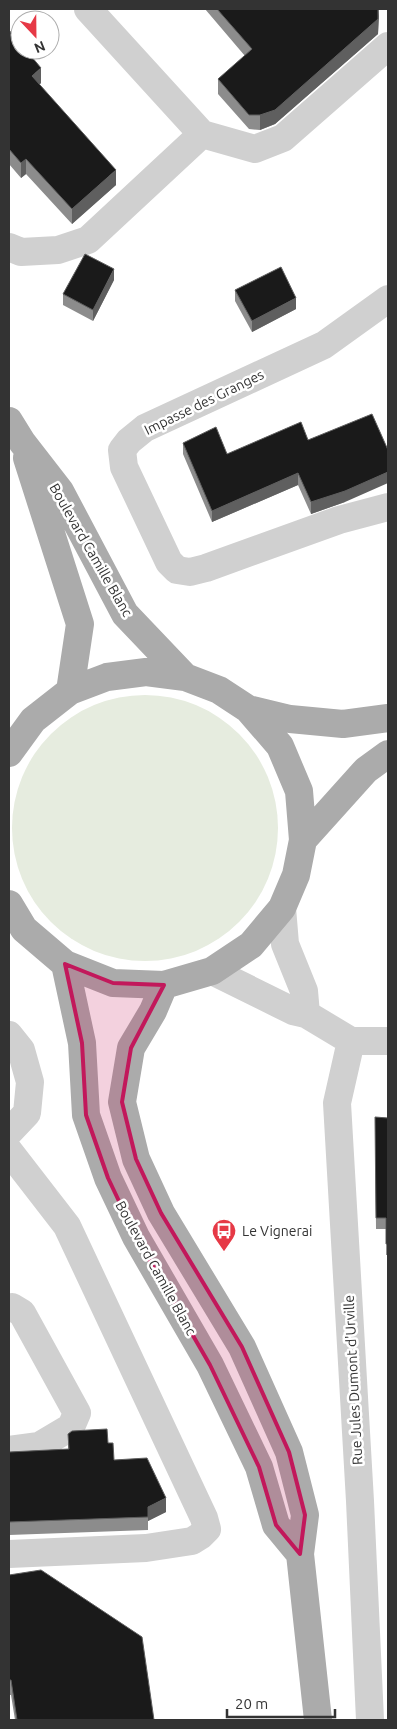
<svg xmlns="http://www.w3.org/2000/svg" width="397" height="1729" viewBox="0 0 397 1729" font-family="Ubuntu,sans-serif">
<rect width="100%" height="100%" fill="#fff"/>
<path fill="#e6ecdf" d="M12 828a133 133 0 1 1 266 0a133 133 0 1 1-266 0Z"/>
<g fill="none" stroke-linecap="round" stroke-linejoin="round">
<path stroke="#d0d0d0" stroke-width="28" d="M 88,9 L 202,134
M 9,247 L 21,252 L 58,250 L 88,240 L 202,134 L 255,149 L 283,138 L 388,46
M 388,299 L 324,345 L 145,428 L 129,441 L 122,450 L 124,467 L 169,562 L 177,570 L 190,572 L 206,568 L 339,520 L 388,507
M 212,971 L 293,1011 L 306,1014 L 304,991 L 285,944 L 282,908
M 306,1014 L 351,1041 L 388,1041
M 9,1035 L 21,1050 L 30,1082 L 27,1113 L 9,1132
M 351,1041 L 337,1103 L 360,1501 L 370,1720
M 9,1151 L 67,1226 L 204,1518 L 207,1529 L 200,1536 L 192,1541 L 146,1548 L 9,1554
M 9,1308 L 12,1307 L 22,1313 L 77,1413 L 71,1427 L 39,1446 L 9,1450"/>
<path stroke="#ababab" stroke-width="28" d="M 9,421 L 22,442 L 60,491 L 125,614 L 185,677
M 27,458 L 80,624 L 70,691
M 248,709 L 290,719 L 343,724 L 388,718
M 9,753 L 33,720 L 70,691 L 107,677 L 146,672 L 185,677 L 219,690 L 248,709 L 280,746 L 299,791 L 303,840 L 296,875 L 282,908 L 251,945 L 212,971 L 164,985 L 113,983 L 65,964 L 24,929 L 9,904
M 303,840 L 366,770 L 388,754
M 65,964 L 82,1043 L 86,1115 L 108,1178 L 136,1237 L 210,1365 L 259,1467 L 276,1525 L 300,1554
M 164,985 L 153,1011 L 131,1048 L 122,1102 L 136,1159 L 161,1213 L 242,1347 L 289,1452 L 305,1515 L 300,1554 L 318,1720"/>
</g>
<path fill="#8c8c8c" d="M 205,9 L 379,9 L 378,34 L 275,124 L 260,130 L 249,129 L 218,94 L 218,79 L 245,56 Z
M 9,30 L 41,83 L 39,85 L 116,185 L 72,224 L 26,174 L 21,178 L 9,164 Z
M 114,280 L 93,321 L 63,305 L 63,294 Z
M 235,290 L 296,309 L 252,332 L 235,301 Z
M 308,440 L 345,502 L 311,514 L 298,485 L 212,522 L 183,454 L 183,443 L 227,454 Z
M 375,1117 L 388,1118 L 388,1255 L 386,1255 L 386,1229 L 376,1229 Z
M 68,1434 L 108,1443 L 114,1460 L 166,1512 L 148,1521 L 148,1530 L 9,1535 L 9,1452 L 68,1449 Z
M 9,1575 L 154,1720 L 15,1720 L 11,1695 L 9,1695 Z"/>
<path fill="#5f5f5f" d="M 378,9 L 379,16 L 378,34 L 275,124 L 260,130 L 260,115 Z
M 41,68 L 41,83 L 32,91 L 32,76 Z
M 26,159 L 26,174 L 21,178 L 21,163 Z
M 116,170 L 116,185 L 72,224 L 72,209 Z
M 114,269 L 114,280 L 93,321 L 93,310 Z
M 296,298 L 296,309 L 252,332 L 252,321 Z
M 388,472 L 388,483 L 345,502 L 311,514 L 311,502 Z
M 298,473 L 298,485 L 212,522 L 212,511 Z
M 166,1498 L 166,1512 L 148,1521 L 148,1530 L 148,1507 Z"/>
<path fill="#1a1a1a" stroke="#5f5f5f" d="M 217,9 L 378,9 L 378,19 L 275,110 L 260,115 L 249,115 L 218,79 L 252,49 Z
M 9,30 L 20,44 L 20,50 L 26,50 L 41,68 L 32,76 L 116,170 L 72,209 L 26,159 L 21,163 L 9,149 Z
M 85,254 L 114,269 L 93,310 L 63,294 Z
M 281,267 L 296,298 L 252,321 L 235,290 Z
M 372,414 L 388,450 L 388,472 L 345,491 L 311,502 L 298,473 L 212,511 L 183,443 L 216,427 L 227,454 L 301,422 L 308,440 Z
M 375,1117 L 388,1118 L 388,1244 L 386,1244 L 386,1218 L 376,1218 Z
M 107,1429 L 108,1443 L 113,1443 L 114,1460 L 147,1458 L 166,1498 L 148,1507 L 148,1517 L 9,1522 L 9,1452 L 69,1449 L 68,1434 L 72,1431 Z
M 41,1570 L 142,1637 L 154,1720 L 17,1720 L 11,1680 L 9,1680 L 9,1575 Z"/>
<path fill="#c2185b" fill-opacity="0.2" stroke="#c2185b" stroke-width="4" stroke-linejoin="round" d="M 65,964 L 113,983 L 164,985 L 131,1048 L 122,1102 L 136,1159 L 161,1213 L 242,1347 L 289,1452 L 305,1515 L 300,1554 L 276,1525 L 259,1467 L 210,1365 L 136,1237 L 108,1178 L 86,1115 L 82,1043 Z"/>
<defs>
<symbol id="bus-pin" viewBox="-11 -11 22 30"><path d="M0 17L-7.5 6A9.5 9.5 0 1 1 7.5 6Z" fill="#e63946" stroke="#fff"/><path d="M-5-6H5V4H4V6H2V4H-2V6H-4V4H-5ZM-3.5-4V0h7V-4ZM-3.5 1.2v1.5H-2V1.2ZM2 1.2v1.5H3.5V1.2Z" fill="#fff"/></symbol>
</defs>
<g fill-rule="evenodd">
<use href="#bus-pin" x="210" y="1217" width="28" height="38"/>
</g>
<g text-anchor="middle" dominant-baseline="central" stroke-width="5" stroke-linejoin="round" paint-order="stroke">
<g font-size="14" fill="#333" stroke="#fff">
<text transform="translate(204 402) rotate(-26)">Impasse des Granges</text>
<text transform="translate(91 550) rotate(60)">Boulevard Camille Blanc</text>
<text transform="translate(156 1268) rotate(61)">Boulevard Camille Blanc</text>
<text transform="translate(353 1380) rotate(-93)">Rue Jules Dumont d'Urville</text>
</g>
<g font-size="14" fill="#333" stroke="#fff" text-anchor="start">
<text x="242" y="1231">Le Vignerai</text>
</g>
</g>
<rect width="397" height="1729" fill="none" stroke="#333333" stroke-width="20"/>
<g transform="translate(35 35) rotate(158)"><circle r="24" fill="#ffffff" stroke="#adadad"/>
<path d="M0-4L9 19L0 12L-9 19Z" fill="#e63946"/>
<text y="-8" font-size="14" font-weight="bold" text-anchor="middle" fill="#333333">N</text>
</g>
<path d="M227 1709v8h108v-8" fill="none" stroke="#333333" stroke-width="2.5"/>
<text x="235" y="1709" font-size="15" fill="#333333" stroke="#ffffff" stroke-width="4" paint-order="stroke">20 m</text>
</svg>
